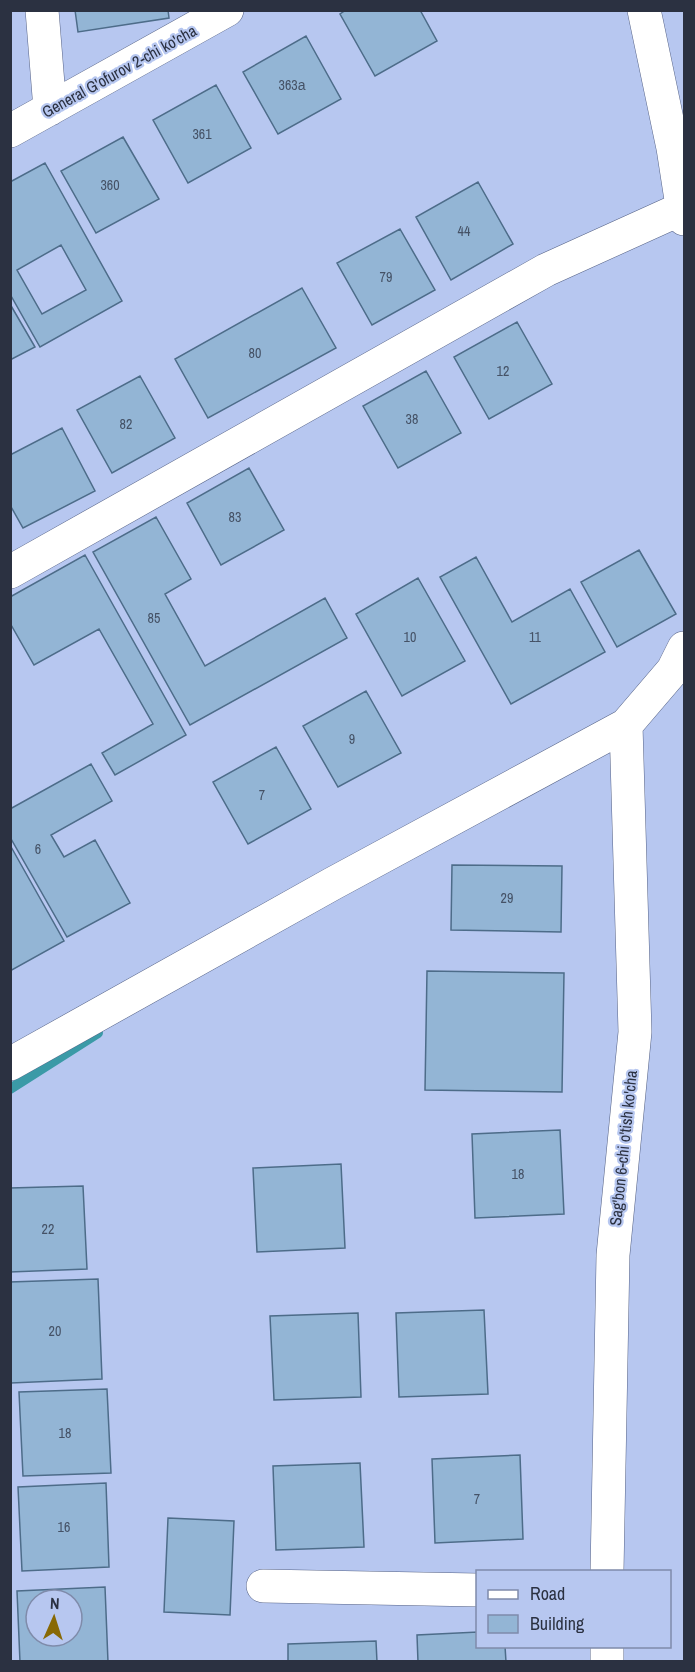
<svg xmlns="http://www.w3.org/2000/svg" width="695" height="1672" viewBox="0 0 695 1672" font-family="'Archivo Narrow',sans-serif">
<rect width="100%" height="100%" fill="#b7c7f0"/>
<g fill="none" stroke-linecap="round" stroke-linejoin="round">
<path stroke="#3b9aa7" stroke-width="10" d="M 10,1089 L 98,1033"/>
</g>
<path fill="#93b5d5" stroke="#4d6c89" stroke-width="1.5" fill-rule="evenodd" d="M 75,10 L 168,10 L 169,18 L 78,32 Z
M 346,10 L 420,10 L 437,41 L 375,76 L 340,14 Z
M 306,36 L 341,99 L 278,134 L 243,72 Z
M 216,85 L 251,148 L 188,183 L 153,120 Z
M 123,137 L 159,199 L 96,233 L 61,171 Z
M 45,163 L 122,301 L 40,347 L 10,294 L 10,182 ZM 61,245 L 86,290 L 42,314 L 17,270 Z
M 478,182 L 513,244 L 451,280 L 416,217 Z
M 400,229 L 435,290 L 372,325 L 337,263 Z
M 302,288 L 336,348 L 208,418 L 175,359 Z
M 10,304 L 35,347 L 10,360 Z
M 517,322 L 552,384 L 489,419 L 454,357 Z
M 426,371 L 461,433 L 398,468 L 363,406 Z
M 140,376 L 175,438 L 112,473 L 77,410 Z
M 62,428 L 95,491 L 23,528 L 10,505 L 10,455 Z
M 249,468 L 284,530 L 221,565 L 187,503 Z
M 156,517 L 191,579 L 165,594 L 205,666 L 325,598 L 347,638 L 190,725 L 93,552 Z
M 639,550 L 676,614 L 617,647 L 581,582 Z
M 85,555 L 186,735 L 115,775 L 102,753 L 153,724 L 99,629 L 34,665 L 10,623 L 10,597 Z
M 476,557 L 512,622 L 570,589 L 605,652 L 511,704 L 440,577 Z
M 418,578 L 465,661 L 402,696 L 356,614 Z
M 366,691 L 401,753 L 338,787 L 303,726 Z
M 276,747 L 311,809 L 248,844 L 213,782 Z
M 91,764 L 112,801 L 51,835 L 64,857 L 95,840 L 130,903 L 67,937 L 10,837 L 10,809 Z
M 10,845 L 64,941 L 10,971 Z
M 452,865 L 562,866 L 561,932 L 451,930 Z
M 427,971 L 564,973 L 562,1092 L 425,1090 Z
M 560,1130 L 564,1214 L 475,1218 L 472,1134 Z
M 341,1164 L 345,1248 L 257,1252 L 253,1168 Z
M 83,1186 L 87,1269 L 10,1272 L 10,1188 Z
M 98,1279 L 102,1379 L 11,1383 L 10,1282 Z
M 484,1310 L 488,1394 L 399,1397 L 396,1313 Z
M 358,1313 L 361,1397 L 274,1400 L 270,1316 Z
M 107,1389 L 111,1473 L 23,1476 L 19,1392 Z
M 520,1455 L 523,1539 L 435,1543 L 432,1459 Z
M 360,1463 L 364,1547 L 276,1550 L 273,1466 Z
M 106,1483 L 109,1567 L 22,1571 L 18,1487 Z
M 168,1518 L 234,1521 L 230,1615 L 164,1612 Z
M 105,1587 L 108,1662 L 20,1662 L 17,1591 ZM 36,1600 L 72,1600 L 72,1636 L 36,1636 Z
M 478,1632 L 478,1646 L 505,1646 L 506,1662 L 418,1662 L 417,1635 Z
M 376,1641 L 377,1662 L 288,1662 L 288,1644 Z"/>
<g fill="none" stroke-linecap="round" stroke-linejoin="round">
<defs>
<path id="minor" d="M 42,10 L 50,109
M 644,10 L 673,148 L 684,219
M 10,131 L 227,10
M 10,572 L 546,270 L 683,208
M 10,1064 L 332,884 L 626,725 L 673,670 L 684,648
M 607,1572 L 613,1255 L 635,1032 L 626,725
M 263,1586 L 478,1590
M 607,1662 L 607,1646"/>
</defs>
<use href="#minor" stroke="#556286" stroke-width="34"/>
<use href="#minor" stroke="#fff" stroke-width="33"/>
</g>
<g text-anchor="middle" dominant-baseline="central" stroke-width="4.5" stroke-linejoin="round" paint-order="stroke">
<g font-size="14" fill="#455266">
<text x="292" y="85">363а</text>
<text x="202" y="134">361</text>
<text x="110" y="185">360</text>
<text x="464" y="231">44</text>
<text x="386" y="277">79</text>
<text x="255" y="353">80</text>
<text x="503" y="371">12</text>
<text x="412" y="419">38</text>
<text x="126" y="424">82</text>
<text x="235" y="517">83</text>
<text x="154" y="618">85</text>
<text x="410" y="637">10</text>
<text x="535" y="637">11</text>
<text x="352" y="739">9</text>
<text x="262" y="795">7</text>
<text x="38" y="849">6</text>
<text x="507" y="898">29</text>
<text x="518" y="1174">18</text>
<text x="48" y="1229">22</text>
<text x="55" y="1331">20</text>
<text x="65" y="1433">18</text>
<text x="477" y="1499">7</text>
<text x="64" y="1527">16</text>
</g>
<g font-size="16" fill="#2b3141" stroke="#b7c7f0">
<text transform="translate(119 71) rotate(-29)">General G'ofurov 2-chi ko'cha</text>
<text transform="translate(623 1148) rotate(-84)">Sag'bon 6-chi o'tish ko'cha</text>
</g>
</g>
<rect width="695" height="1672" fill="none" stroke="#2b3141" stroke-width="24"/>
<rect x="476" y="1570" width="195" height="78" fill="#b7c7f0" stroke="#7f8baa" stroke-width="1.5"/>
<rect x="488" y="1590" width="30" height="9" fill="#ffffff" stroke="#7f8baa" stroke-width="1.5"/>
<text x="530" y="1600" font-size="18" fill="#2b3141">Road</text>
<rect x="488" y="1615" width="30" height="18" fill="#93b5d5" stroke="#7f8baa" stroke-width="1.5"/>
<text x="530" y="1630" font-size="18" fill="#2b3141">Building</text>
<g transform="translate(54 1618) rotate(3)"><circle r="28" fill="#b7c7f0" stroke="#7f8baa" stroke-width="1.5"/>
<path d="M0-4.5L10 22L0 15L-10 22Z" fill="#886905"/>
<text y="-9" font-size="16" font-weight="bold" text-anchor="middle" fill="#2b3141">N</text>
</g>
</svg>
